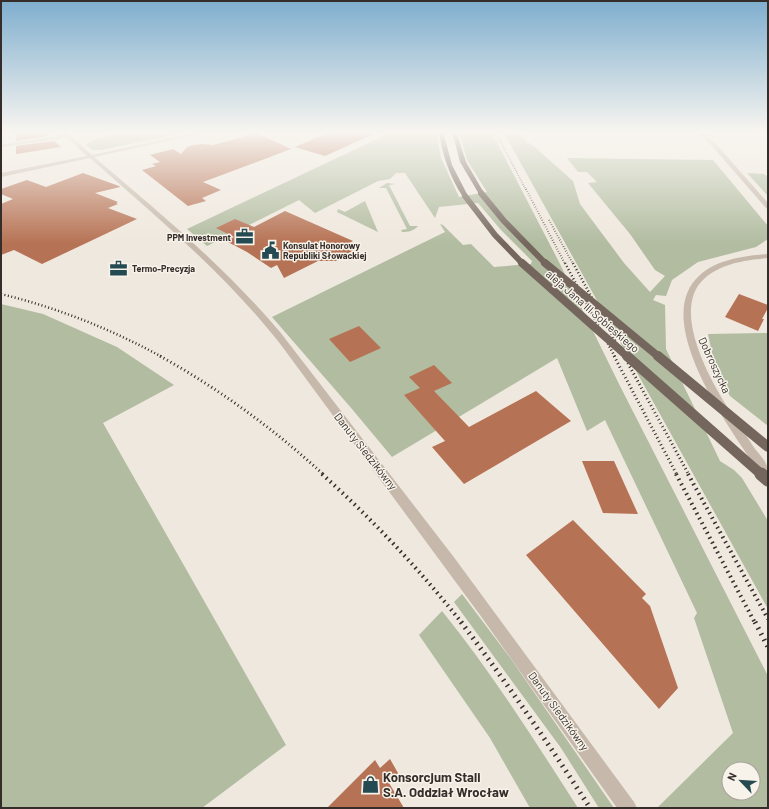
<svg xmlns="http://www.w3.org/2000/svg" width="769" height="809" viewBox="0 0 769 809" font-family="Barlow,sans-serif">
<rect width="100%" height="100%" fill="#efe8de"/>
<path fill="#b1bca0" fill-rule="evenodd" d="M 126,131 L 191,131 L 101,150 L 92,150 L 86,145 L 93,140 Z
M 394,131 L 436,131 L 441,158 L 459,197 L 487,192 L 467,160 L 459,131 L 491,131 L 559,262 L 620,386 L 768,676 L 768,808 L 657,808 L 733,733 L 694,618 L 697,613 L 605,420 L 587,431 L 557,358 L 392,457 L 352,409 L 272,317 L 445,232 L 440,224 L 443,225 L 463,245 L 471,244 L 494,267 L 531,264 L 532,261 L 501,230 L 478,203 L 439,207 L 435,218 L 405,173 L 396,173 L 390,179 L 378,181 L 315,213 L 299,200 L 207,246 L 187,229 ZM 729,769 L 753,769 L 753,793 L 729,793 Z
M 503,131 L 519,131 L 527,143 L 530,143 L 573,181 L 580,204 L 624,263 L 650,292 L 665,276 L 655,270 L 630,234 L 588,183 L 597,182 L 587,172 L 578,172 L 567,158 L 713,160 L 768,226 L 768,239 L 756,247 L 698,262 L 672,280 L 666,296 L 656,295 L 653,300 L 665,305 L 666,349 L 720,461 L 734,470 L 742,478 L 768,521 L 768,609 Z
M 747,173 L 764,174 L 768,177 L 768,196 Z
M 387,183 L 396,184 L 389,185 L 410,226 L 418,226 C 414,231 408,232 402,232 L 401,230 L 407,229 L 386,188 L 379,188 Z
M 365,201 L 378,232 L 337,212 L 338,209 L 345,212 Z
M 1,304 L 43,314 L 117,347 L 174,385 L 103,423 L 286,745 L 202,808 L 1,808 Z
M 768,333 L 768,426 L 730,396 L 716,372 L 708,334 Z
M 462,594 L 511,659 L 614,808 L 599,808 L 561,748 L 454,602 Z
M 442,611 C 492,673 535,741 578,808 L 530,808 L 490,738 L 419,635 Z"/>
<path fill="#b67254" d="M 17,131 L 42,131 L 48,136 L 16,141 Z
M 332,131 L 380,131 L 325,156 L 295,147 Z
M 257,133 L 291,149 L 203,182 L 221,190 L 202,198 L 206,201 L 188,206 L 142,170 L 156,166 L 152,164 L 160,162 L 150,155 L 173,149 L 181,154 L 187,147 L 194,145 L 202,144 L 213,145 Z
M 54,141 L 61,147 L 16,154 L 16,146 Z
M 83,173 L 119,186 L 120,187 L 95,193 L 118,202 L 116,203 L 118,204 L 108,208 L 137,219 L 42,264 L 14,250 L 1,255 L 1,204 L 13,199 L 1,194 L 1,189 L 27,180 L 46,187 Z
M 285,211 L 353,241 L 345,246 L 354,250 L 336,261 L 318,261 L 284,278 L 277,265 L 271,268 L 247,252 L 226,241 L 234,237 L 216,228 L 235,219 L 254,227 Z
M 739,294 L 768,305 L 768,308 L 762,319 L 764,319 L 758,331 L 725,317 Z
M 359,326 L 381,348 L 350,362 L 329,339 Z
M 434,365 L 452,383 L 434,391 L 469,427 L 536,391 L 571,421 L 464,484 L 432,447 L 445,441 L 404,395 L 420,388 L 409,377 Z
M 582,461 L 614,461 L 638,514 L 603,513 Z
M 573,520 L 646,594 L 642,598 L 650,606 L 678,688 L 659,709 L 526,555 Z
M 390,759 L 398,773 L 389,783 L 404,808 L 327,808 L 375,760 L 380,768 Z"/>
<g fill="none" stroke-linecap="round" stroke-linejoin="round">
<path fill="#c6b9ab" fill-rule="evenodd" d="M 60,131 L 65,131 L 92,155 L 204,131 L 213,131 L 94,157 C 159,212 225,267 280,332 L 453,556 L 634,802 L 637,808 L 617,808 L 480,615 L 284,349 C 229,277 158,218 90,158 L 1,177 L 1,173 L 87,156 L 67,138 L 1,147 L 1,145 L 64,135 Z
M 697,131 L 702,131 L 716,144 L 768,203 L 768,209 L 766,208 L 712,146 Z
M 768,254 L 768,258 C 746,260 722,263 705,278 C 670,308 709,378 728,408 C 737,422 746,435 755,449 C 759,454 765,460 767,466 C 769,470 768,477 768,481 L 764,479 C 736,437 647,321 700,275 C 718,259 745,256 768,254 Z"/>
<path fill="#74665c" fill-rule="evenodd" d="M 439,131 L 443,131 L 452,165 L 468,196 L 467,197 L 463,197 C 450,177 442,155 439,131 Z
M 452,131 L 456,131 L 466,162 L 484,193 L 483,194 L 479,194 L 460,162 Z"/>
<path stroke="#342d29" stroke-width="1.5" stroke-dasharray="0.5 1.5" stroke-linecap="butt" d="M 495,131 L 526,190"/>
<path stroke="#342d29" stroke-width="2" stroke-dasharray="0.5 2" stroke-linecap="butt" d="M 526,189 L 565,264
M 549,220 L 573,264"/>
<path stroke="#342d29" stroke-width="2.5" stroke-dasharray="1 2.5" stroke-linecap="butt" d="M 565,263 L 615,357
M 573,263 L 624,357
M 1,294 C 58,308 111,329 162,357"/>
<path stroke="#342d29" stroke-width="3" stroke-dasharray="1 3" stroke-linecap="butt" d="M 160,356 C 219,389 274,429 324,475
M 614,356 L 677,475
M 624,356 L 689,475"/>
<path stroke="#342d29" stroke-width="4" stroke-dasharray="1.5 4" stroke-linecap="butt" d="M 322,474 C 373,520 419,569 462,623
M 676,474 L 755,623
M 688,474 L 768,619"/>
<path stroke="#342d29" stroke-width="5" stroke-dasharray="1.5 5" stroke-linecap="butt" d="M 461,622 C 506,682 549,744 590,808
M 755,622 L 768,647"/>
<path stroke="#74665c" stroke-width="6" d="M 481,193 L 504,221 L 546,264
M 465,196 L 495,235 L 523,264"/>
<path stroke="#74665c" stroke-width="8" d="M 522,263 L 628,357
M 545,263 L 659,357"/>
<path stroke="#74665c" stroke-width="10" d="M 627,356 L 762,475
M 658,356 L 768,447"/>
<path stroke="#74665c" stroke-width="13" d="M 761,474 L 768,480"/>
</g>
<linearGradient id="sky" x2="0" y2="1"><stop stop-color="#7eaece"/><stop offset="0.54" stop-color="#f8f5f0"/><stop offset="1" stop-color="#f8f5f0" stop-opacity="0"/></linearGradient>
<rect width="769" height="244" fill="url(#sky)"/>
<defs>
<symbol id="office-bare" viewBox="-9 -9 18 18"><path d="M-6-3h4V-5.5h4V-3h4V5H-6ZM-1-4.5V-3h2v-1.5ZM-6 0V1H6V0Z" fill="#244b51" stroke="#f7f2ea" stroke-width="2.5" paint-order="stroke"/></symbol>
<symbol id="civic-bare" viewBox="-9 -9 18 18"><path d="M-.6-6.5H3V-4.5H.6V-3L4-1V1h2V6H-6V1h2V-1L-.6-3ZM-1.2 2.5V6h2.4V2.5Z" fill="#244b51" stroke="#f7f2ea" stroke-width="2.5" paint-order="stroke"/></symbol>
<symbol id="shop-bare" viewBox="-9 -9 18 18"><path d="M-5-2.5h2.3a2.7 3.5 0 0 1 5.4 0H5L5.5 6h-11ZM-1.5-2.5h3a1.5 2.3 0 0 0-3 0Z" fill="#244b51" stroke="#f7f2ea" stroke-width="2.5" paint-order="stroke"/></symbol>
</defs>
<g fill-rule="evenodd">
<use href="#office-bare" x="232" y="224" width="25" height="25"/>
<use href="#civic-bare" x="258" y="238" width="25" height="25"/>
<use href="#office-bare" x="106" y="256" width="25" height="25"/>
<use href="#shop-bare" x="358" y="772" width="25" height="25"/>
</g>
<g text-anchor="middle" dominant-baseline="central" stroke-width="3" stroke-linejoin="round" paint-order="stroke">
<g font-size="9" font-weight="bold" fill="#342d29" stroke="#f7f2ea" text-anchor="start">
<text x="231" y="237" text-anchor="end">PPM Investment</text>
<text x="283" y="245">Konsulat Honorowy<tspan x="283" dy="10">Republiki Słowackiej</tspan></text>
<text x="132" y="268">Termo-Precyzja</text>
</g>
<g font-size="11" fill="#342d29" stroke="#f7f2ea">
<text transform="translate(593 311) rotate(41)">aleja Jana III Sobieskiego</text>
<text transform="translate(715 365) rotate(65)">Dobroszycka</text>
<text transform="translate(366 451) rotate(52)">Danuty Siedzikówny</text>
<text transform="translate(559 711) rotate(54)">Danuty Siedzikówny</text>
</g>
<g font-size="13" font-weight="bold" fill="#342d29" stroke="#f7f2ea" text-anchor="start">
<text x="383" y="777">Konsorcjum Stali<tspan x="383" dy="15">S.A. Oddział Wrocław</tspan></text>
</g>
</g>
<rect width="769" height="809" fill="none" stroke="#342d29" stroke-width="4"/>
<g transform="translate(741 781) rotate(295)"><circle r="19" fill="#f7f2ea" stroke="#a9a39d"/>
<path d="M0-3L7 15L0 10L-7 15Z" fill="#244b51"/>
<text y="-6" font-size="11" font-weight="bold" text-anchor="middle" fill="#342d29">N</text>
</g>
</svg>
